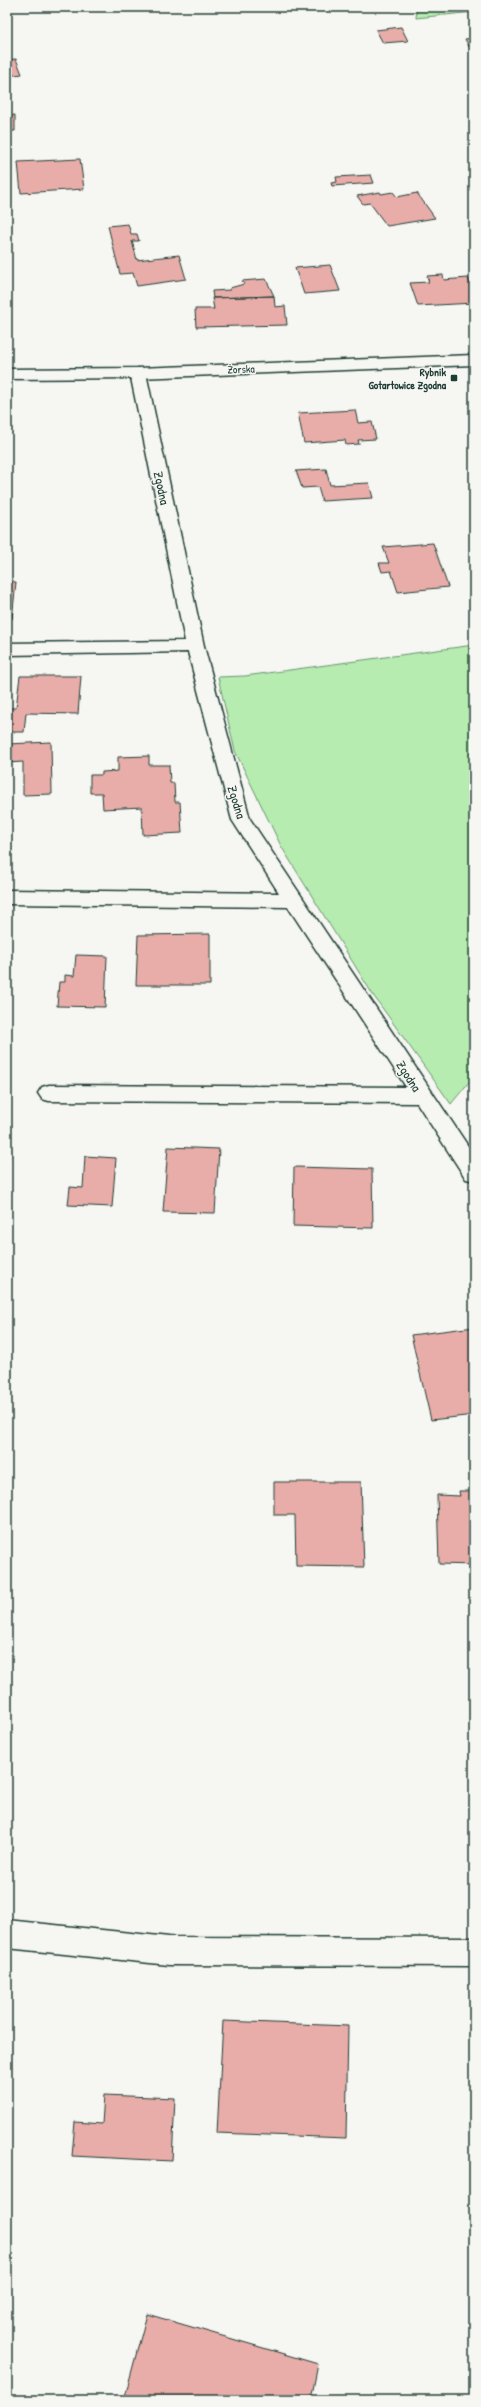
<svg xmlns="http://www.w3.org/2000/svg" width="481" height="2407" viewBox="0 0 481 2407" font-family="'Patrick Hand',sans-serif">
<rect width="100%" height="100%" fill="#f6f6f2"/>
<filter id="ink" filterUnits="userSpaceOnUse"><feTurbulence type="fractalNoise" baseFrequency=".025" numOctaves="2"/><feDisplacementMap in="SourceGraphic" scale="8" xChannelSelector="R" yChannelSelector="G"/><feConvolveMatrix kernelMatrix="1 2 1 2 8 2 1 2 1" color-interpolation-filters="sRGB"/></filter>
<g filter="url(#ink)">
<path fill="#b6ecaf" stroke="#6a9472" d="M 417,7 L 474,7 L 474,12 L 416,18 Z
M 474,645 L 474,1076 L 451,1104 L 373,995 L 281,846 L 235,751 L 218,677 L 245,676 Z"/>
<path fill="#e9ada9" stroke="#1f3d34" d="M 401,27 L 408,41 L 383,43 L 376,30 Z
M 474,38 L 474,56 L 465,39 Z
M 16,59 L 22,74 L 7,76 L 7,60 Z
M 15,115 L 15,131 L 7,131 L 7,116 Z
M 80,159 L 84,189 L 21,193 L 18,162 Z
M 371,175 L 374,183 L 332,186 L 331,183 L 337,182 L 336,177 Z
M 380,192 L 381,194 L 393,192 L 397,197 L 417,193 L 435,218 L 387,226 L 370,203 L 363,204 L 357,196 Z
M 128,224 L 131,234 L 137,234 L 139,241 L 132,241 L 137,260 L 179,255 L 186,279 L 137,286 L 133,273 L 120,274 L 108,226 Z
M 330,265 L 340,291 L 304,294 L 295,268 Z
M 443,275 L 444,280 L 468,278 L 474,295 L 474,303 L 418,306 L 410,283 L 429,282 L 427,276 Z
M 266,279 L 274,296 L 213,298 L 212,291 L 230,290 L 230,288 L 244,284 L 242,281 Z
M 274,296 L 275,307 L 285,306 L 287,325 L 196,327 L 195,309 L 214,309 L 212,298 Z
M 355,410 L 358,423 L 372,422 L 376,439 L 358,440 L 359,444 L 346,445 L 345,440 L 304,443 L 298,413 Z
M 326,469 L 330,485 L 369,483 L 373,498 L 322,501 L 318,487 L 302,488 L 296,471 Z
M 433,543 L 448,587 L 398,592 L 391,571 L 382,572 L 379,563 L 389,563 L 383,547 Z
M 7,582 L 16,582 L 12,619 L 7,618 Z
M 20,676 L 81,676 L 78,714 L 26,713 L 24,732 L 7,732 L 7,708 L 16,708 Z
M 51,742 L 52,794 L 23,795 L 23,762 L 7,763 L 7,744 Z
M 149,756 L 149,765 L 169,765 L 170,783 L 174,783 L 175,802 L 180,802 L 182,833 L 143,835 L 142,807 L 103,809 L 102,793 L 90,793 L 90,775 L 102,775 L 102,772 L 118,771 L 118,757 Z
M 210,934 L 210,985 L 136,985 L 138,935 Z
M 76,955 L 107,956 L 105,1007 L 57,1006 L 59,982 L 65,982 L 65,975 L 74,976 Z
M 168,1147 L 219,1149 L 215,1213 L 163,1212 Z
M 7,1149 L 11,1149 L 7,1181 Z
M 85,1156 L 116,1158 L 112,1207 L 68,1205 L 70,1187 L 83,1188 Z
M 294,1167 L 372,1169 L 373,1228 L 293,1226 Z
M 474,1327 L 474,1415 L 431,1420 L 411,1335 Z
M 274,1482 L 361,1482 L 364,1567 L 296,1566 L 295,1515 L 274,1515 Z
M 459,1491 L 474,1491 L 474,1565 L 439,1564 L 437,1495 L 460,1496 Z
M 223,2021 L 348,2026 L 346,2138 L 217,2133 Z
M 104,2095 L 175,2098 L 172,2161 L 72,2156 L 75,2122 L 102,2124 Z
M 147,2314 L 318,2364 L 311,2400 L 124,2400 Z"/>
<g fill="none" stroke-linecap="round" stroke-linejoin="round">
<defs>
<path id="street" d="M 138,368 L 146,373 L 204,646 L 250,819 L 474,1155 L 474,1181 L 466,1179 L 417,1103 L 49,1101 L 42,1099 L 38,1093 L 42,1087 L 49,1085 L 406,1087 L 288,907 L 7,904 L 7,890 L 279,893 L 232,820 L 188,652 L 7,655 L 7,643 L 185,641 L 130,373 Z
M 7,1920 L 169,1937 L 474,1938 L 474,1966 L 169,1965 L 7,1948 Z"/>
<path id="secondary" d="M 474,355 L 474,365 L 138,378 L 7,379 L 7,369 L 138,368 Z"/>
</defs>
<use href="#street" stroke="#1f3d34" stroke-width="3"/>
<use href="#secondary" stroke="#1f3d34" stroke-width="3"/>
<use href="#street" fill="#f6f6f2" fill-rule="evenodd"/>
<use href="#secondary" fill="#f6f6f2" fill-rule="evenodd"/>
</g>
</g>
<rect fill="#1f3d34" stroke="#f6f6f2" stroke-width="1.5" x="450" y="374" width="8" height="8" rx="2"/>
<g text-anchor="middle" dominant-baseline="central" stroke-width="3" stroke-linejoin="round" paint-order="stroke">
<g font-size="11" fill="#1f3d34" stroke="#f6f6f2">
<text transform="translate(241 369) rotate(-2)">Żorska</text>
</g>
<g font-size="11" font-weight="bold" fill="#1f3d34" stroke="#f6f6f2" text-anchor="end">
<text x="446" y="372">Rybnik<tspan x="446" dy="13">Gotartowice Zgodna</tspan></text>
</g>
<g font-size="13" fill="#1f3d34" stroke="#f6f6f2">
<text transform="translate(162 488) rotate(78)">Zgodna</text>
<text transform="translate(237 802) rotate(73)">Zgodna</text>
<text transform="translate(409 1076) rotate(57)">Zgodna</text>
</g>
</g>
<rect width="481" height="2407" fill="none" stroke="#f6f6f2" stroke-width="24"/>
<rect x="12" y="12" width="457" height="2383" fill="none" stroke="#1f3d34" stroke-width="1.5" filter="url(#ink)"/>
</svg>
